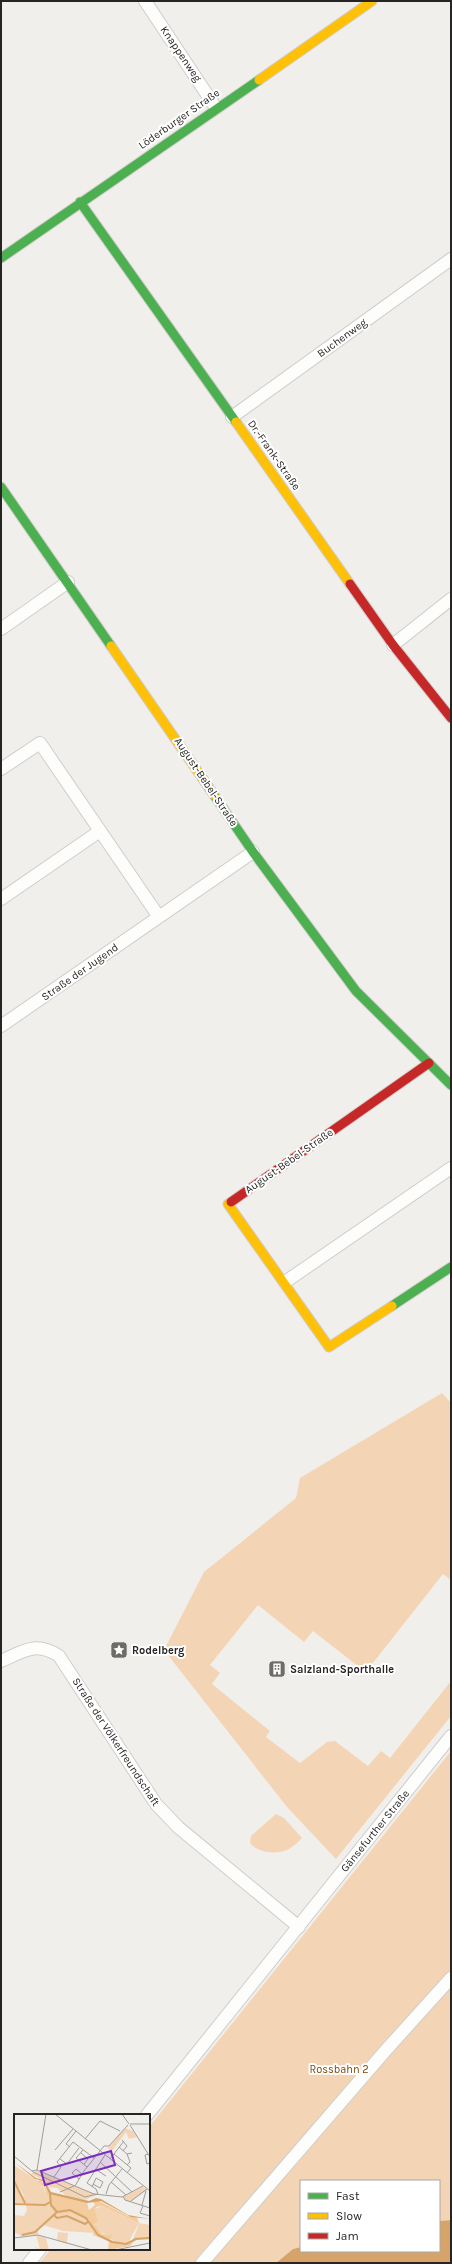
<svg xmlns="http://www.w3.org/2000/svg" width="452" height="2264" viewBox="0 0 452 2264" font-family="Karla,sans-serif">
<rect width="100%" height="100%" fill="#f1efec"/>
<path fill="#f3d5b6" d="M 442,1393 L 451,1403 L 451,1580 L 443,1574 L 369,1668 L 378,1675 L 368,1674 L 313,1631 L 304,1642 L 258,1605 L 210,1665 L 220,1673 L 212,1684 L 270,1731 L 266,1737 L 300,1763 L 327,1742 L 335,1741 L 368,1766 L 381,1751 L 390,1758 L 451,1681 L 451,1716 L 336,1859 L 287,1807 L 164,1650 L 204,1572 L 296,1498 L 300,1478 Z
M 451,1751 L 451,2220 L 439,2221 L 439,2181 L 301,2181 L 301,2247 L 293,2249 L 276,2263 L 39,2263 L 51,2249 L 149,2249 L 149,2127 Z
M 276,1814 L 284,1818 L 302,1838 C 298,1842 294,1846 289,1849 C 278,1855 257,1853 250,1843 L 251,1836 Z"/>
<path fill="#d6a469" d="M 451,2220 L 451,2263 L 276,2263 L 293,2249 L 301,2247 L 301,2251 L 439,2251 L 439,2221 Z"/>
<g fill="none" stroke-linecap="round" stroke-linejoin="round">
<defs>
<path id="street" d="M 145,1 L 216,108
M 232,417 L 451,259
M 1,629 L 68,582
M 393,645 L 451,599
M 1,769 L 40,743 L 159,917
M 1,899 L 100,831
M 1,1026 L 253,852
M 285,1282 L 451,1168
M 1,1661 C 24,1651 36,1641 59,1656 L 156,1804 L 178,1827 L 299,1927
M 147,2115 L 451,1736
M 29,2263 L 40,2249
M 202,2263 L 386,2050 L 451,1978"/>
<path id="fast" d="M 80,202 L 236,422
M 1,258 L 259,80
M 1,487 L 111,646
M 214,795 L 253,852 L 356,991 L 451,1085
M 392,1306 L 451,1267"/>
<path id="slow" d="M 259,80 L 372,1
M 236,422 L 350,584
M 111,646 L 214,795
M 231,1202 L 228,1204 L 329,1347 L 392,1306"/>
<path id="jam" d="M 350,584 L 393,645 L 451,718
M 231,1202 L 429,1063"/>
</defs>
<use href="#street" stroke="#cfcdcc" stroke-width="14"/>
<use href="#fast" stroke="#cfcdcc" stroke-width="11"/>
<use href="#slow" stroke="#cfcdcc" stroke-width="11"/>
<use href="#jam" stroke="#cfcdcc" stroke-width="11"/>
<use href="#street" stroke="#fdfdfc" stroke-width="12"/>
<use href="#fast" stroke="#4caf50" stroke-width="9"/>
<use href="#slow" stroke="#ffc107" stroke-width="9"/>
<use href="#jam" stroke="#c62828" stroke-width="9"/>
</g>
<defs>
<symbol id="sight-square" viewBox="-11 -11 22 22"><rect x="-9" y="-9" width="18" height="18" rx="4" fill="#6e6c69" stroke="#fff"/><path d="M0-6L1.8-2.2L6-1.7L2.9 1.2L3.7 5.4L0 3.3L-3.7 5.4L-2.9 1.2L-6-1.7L-1.8-2.2Z" fill="#fff"/></symbol>
<symbol id="building-square" viewBox="-11 -11 22 22"><rect x="-9" y="-9" width="18" height="18" rx="4" fill="#6e6c69" stroke="#fff"/><path d="M-4-6H4V6H1V3H-1V6H-4ZM-2.5-4.3h1.7v1.8h-1.7ZM.8-4.3h1.7v1.8H.8ZM-2.5-1h1.7V.8h-1.7ZM.8-1h1.7V.8H.8Z" fill="#fff"/></symbol>
</defs>
<g fill-rule="evenodd">
<use href="#sight-square" x="109" y="1640" width="20" height="20"/>
<use href="#building-square" x="267" y="1659" width="20" height="20"/>
</g>
<g text-anchor="middle" dominant-baseline="central" stroke-width="4" stroke-linejoin="round" paint-order="stroke">
<g font-size="11" fill="#272523" stroke="#fff">
<text transform="translate(181 54) rotate(56)">Knappenweg</text>
<text transform="translate(179 119) rotate(-35)">Löderburger Straße</text>
<text transform="translate(342 338) rotate(-36)">Buchenweg</text>
<text transform="translate(274 455) rotate(55)">Dr.-Frank-Straße</text>
<text transform="translate(206 782) rotate(56)">August-Bebel-Straße</text>
<text transform="translate(80 972) rotate(-35)">Straße der Jugend</text>
<text transform="translate(289 1161) rotate(-35)">August-Bebel-Straße</text>
<text transform="translate(116 1742) rotate(57)">Straße der Völkerfreundschaft</text>
<text transform="translate(375 1831) rotate(-51)">Gänsefurther Straße</text>
</g>
<g font-size="11" font-weight="bold" fill="#272523" stroke="#fff" text-anchor="start">
<text x="132" y="1650">Rodelberg</text>
<text x="290" y="1669">Salzland-Sporthalle</text>
</g>
<g font-size="11" fill="#784809" stroke="#fff">
<text x="339" y="2069">Rossbahn 2</text>
</g>
</g>
<g transform="translate(14 2114)">
<rect width="136" height="136" fill="#f1efec"/>
<path d="M 111,14 L 119,17 L 123,23 L 115,25 L 112,18 L 98,37 L 94,34 ZM 0,51 L 28,70 L 31,78 L 36,81 L 36,90 L 61,97 L 75,106 L 81,119 L 49,117 L 29,111 L 25,114 L 24,121 L 7,122 L 0,118 L 1,101 L 10,102 L 13,96 L 9,80 L 0,66 ZM 23,56 L 83,81 L 71,86 L 54,83 L 43,74 L 33,73 L 30,66 L 17,60 ZM 0,67 L 9,83 L 11,89 L 0,89 ZM 129,73 L 133,76 L 116,88 L 111,86 L 109,83 ZM 88,92 L 125,109 L 114,129 L 102,128 L 95,124 L 98,122 L 85,118 L 80,110 L 79,96 ZM 125,109 L 136,111 L 136,122 L 120,123 ZM 44,118 L 54,119 L 53,130 L 43,126 ZM 22,121 L 32,124 L 35,136 L 25,136 L 19,132 L 26,135 Z" fill="#f3d5b6"/>
<path d="M 27,66 L 35,80 L 73,89 L 75,96 L 81,91 L 79,87 L 85,87 L 114,102 L 123,104 L 125,109 L 88,92 L 82,93 L 81,96 L 80,94 L 84,107 L 80,110 L 88,120 L 98,121 L 96,126 L 110,129 L 118,127 L 120,123 L 136,122 L 136,125 L 122,125 L 116,132 L 94,136 L 95,127 L 79,121 L 81,116 L 76,113 L 75,106 L 70,105 L 61,97 L 46,100 L 39,97 L 36,81 L 33,81 L 30,73 L 23,67 Z" fill="#f4cb9d"/>
<path d="M 0,48 L 22,64 L 30,66 L 37,78 L 75,87 L 82,84 L 87,85 L 114,101 L 136,105 L 117,103 L 87,87 L 73,89 L 35,80 L 29,67 L 21,65 Z" fill="#d6a469"/>
<path fill="none" stroke="#d6a469" stroke-width="2" d="M 0,67 L 11,89M 36,80 L 37,91 L 43,98 L 56,96 L 72,104 L 84,121 L 98,128 L 112,130 L 122,125 L 136,124M 0,90 L 31,91 L 36,88M 40,101 L 43,104 L 53,102 L 71,110 L 75,107M 8,121 L 21,118 L 43,98"/>
<path fill="none" stroke="#a09e9c" stroke-width="1" d="M 41,0 L 136,77M 108,0 L 115,10M 116,10 L 136,10M 116,11 L 136,43M 71,25 L 86,7 L 106,17M 108,26 L 113,32 L 109,37M 56,33 L 52,30 L 62,17M 105,33 L 113,40 L 118,39M 41,36 L 59,15M 69,36 L 62,44 L 73,53M 67,39 L 74,45 L 70,50M 100,40 L 117,54 L 113,59M 113,40 L 116,48 L 113,51M 134,40 L 131,41 L 133,50 L 136,49M 0,42 L 19,58 L 71,83 L 83,80M 46,45 L 53,50 L 65,34M 96,45 L 110,27M 86,48 L 118,78M 81,55 L 92,62M 23,56 L 32,0M 18,57 L 23,56 L 80,80 L 108,83 L 129,72M 40,63 L 47,53 L 43,48 L 59,28 L 80,44M 65,65 L 58,59 L 62,55 L 68,60M 97,68 L 112,81M 61,72 L 70,57 L 90,32 L 95,32 L 114,11M 78,73 L 82,64 L 89,68 L 86,74 L 79,70M 46,78 L 60,72M 84,80 L 82,75 L 73,69 L 91,41M 92,80 L 95,71 L 108,55M 109,82 L 111,86 L 136,94M 117,87 L 133,75M 128,91 L 132,77M 129,92 L 126,99 L 136,102M 0,124 L 24,121 L 78,136M 101,136 L 136,129"/>
<path fill="#7b2cbf" fill-opacity="0.15" stroke="#7b2cbf" stroke-width="2" d="M 97,37 L 101,51 L 31,71 L 27,57 Z"/>
<rect width="136" height="136" fill="none" stroke="#272523" stroke-width="2"/>
</g>
<rect width="452" height="2264" fill="none" stroke="#272523" stroke-width="4"/>
<rect x="300" y="2180" width="140" height="72" fill="#ffffff" stroke="#a9a8a7"/>
<rect x="308" y="2193" width="20" height="6" fill="#4caf50" stroke="#a9a8a7"/>
<text x="336" y="2200" font-size="12" fill="#272523">Fast</text>
<rect x="308" y="2213" width="20" height="6" fill="#ffc107" stroke="#a9a8a7"/>
<text x="336" y="2220" font-size="12" fill="#272523">Slow</text>
<rect x="308" y="2233" width="20" height="6" fill="#c62828" stroke="#a9a8a7"/>
<text x="336" y="2240" font-size="12" fill="#272523">Jam</text>
</svg>
